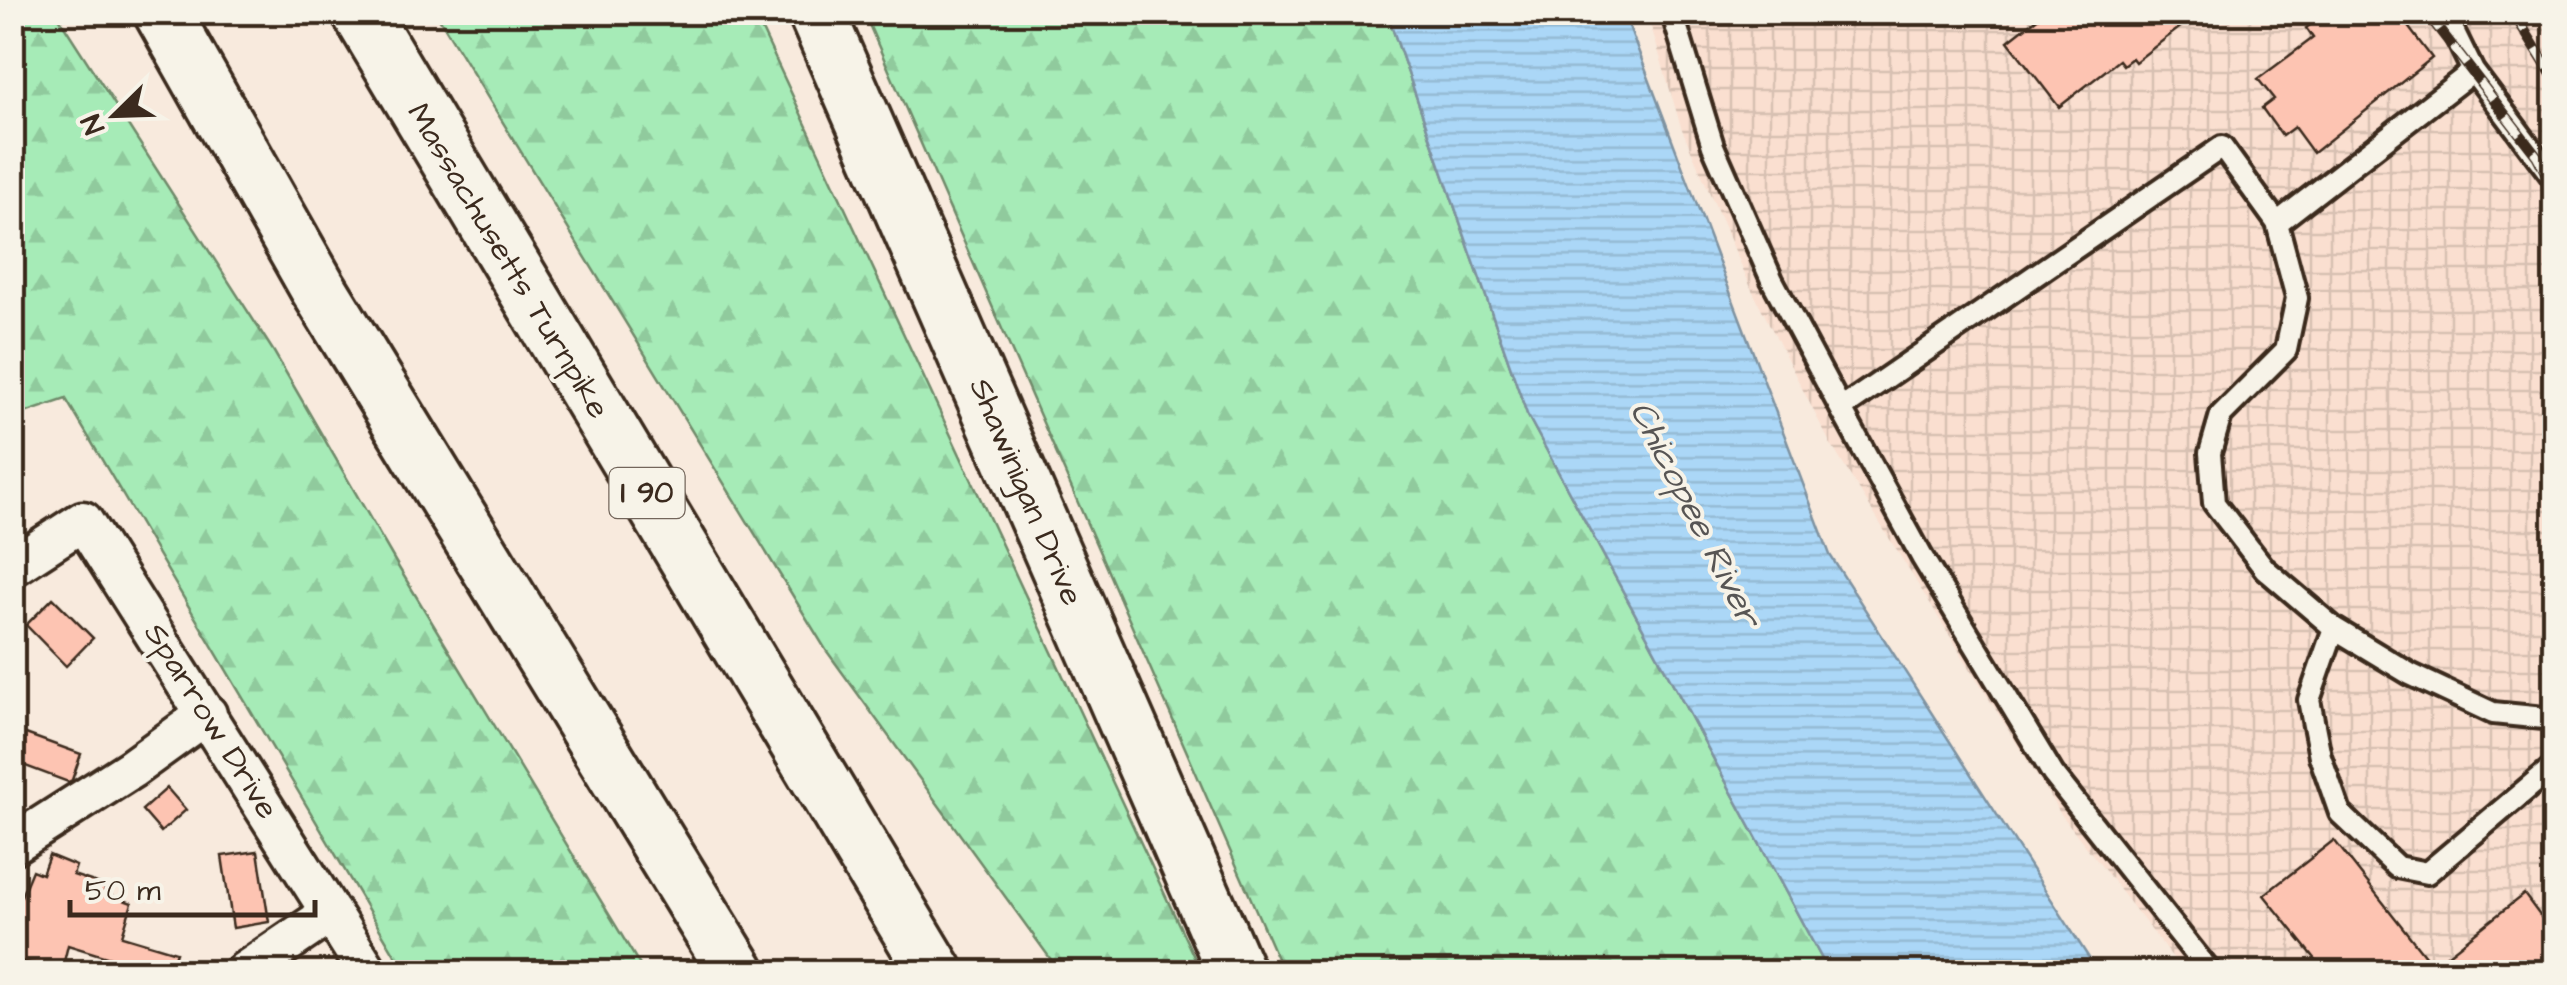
<svg xmlns="http://www.w3.org/2000/svg" width="2567" height="985" viewBox="0 0 2567 985" font-family="'Architects Daughter',sans-serif">
<defs>
<pattern id="industrial-grid" width="8" height="8" patternUnits="userSpaceOnUse" patternTransform="scale(2.5)"><rect width="8" height="8" fill="#fadfd0"/><path d="M0 4h8M4 0v8" fill="none" stroke="#d7c0b2"/></pattern>
<pattern id="forest-firs" width="22" height="20" patternUnits="userSpaceOnUse" patternTransform="scale(2.5)"><rect width="22" height="20" fill="#a6ebb7"/><path d="M5 1l3.5 6h-7zM16 11l3.5 6h-7z" fill="#90ca9d"/></pattern>
<pattern id="water-rules" width="6" height="5" patternUnits="userSpaceOnUse" patternTransform="scale(2.5)"><rect width="6" height="5" fill="#abd7f7"/><path d="M0 2.5h6" fill="none" stroke="#94b9d3"/></pattern>
</defs>
<rect width="100%" height="100%" fill="#f8eadd"/>
<filter id="ink" filterUnits="userSpaceOnUse"><feTurbulence type="fractalNoise" baseFrequency=".01" numOctaves="2"/><feDisplacementMap in="SourceGraphic" scale="20" xChannelSelector="R" yChannelSelector="G"/><feConvolveMatrix kernelMatrix="1 2 1 2 8 2 1 2 1" color-interpolation-filters="sRGB"/></filter>
<g filter="url(#ink)">
<path fill="url(#industrial-grid)" d="M 1647,13 L 2554,13 L 2554,972 L 2184,972 L 2060,813 L 1830,443 L 1752,290 L 1681,127 Z"/>
<path fill="url(#forest-firs)" stroke="#708a6a" stroke-width="2.5" d="M 13,12 L 56,13 L 274,352 L 399,568 L 644,972 L 405,972 L 66,399 L 13,417 Z
M 436,13 L 754,13 L 1201,972 L 1060,972 L 826,650 Z
M 864,13 L 1387,13 L 1527,414 L 1829,972 L 1283,972 Z"/>
<path fill="url(#water-rules)" stroke="#7e92a0" stroke-width="2.5" d="M 1387,13 L 1624,13 L 1830,555 L 2098,972 L 1829,972 L 1527,414 Z"/>
<path fill="#fdc4b2" stroke="#3b2a1e" stroke-width="2.5" d="M 2045,12 L 2200,12 L 2135,62 L 2132,58 L 2123,65 L 2119,60 L 2059,107 L 2008,41 Z
M 2327,12 L 2397,12 L 2432,58 L 2313,153 L 2294,127 L 2282,136 L 2262,108 L 2274,99 L 2258,79 L 2313,38 L 2306,28 Z
M 53,598 L 93,638 L 66,666 L 26,625 Z
M 12,729 L 81,754 L 72,780 L 68,782 L 12,761 Z
M 167,788 L 186,810 L 161,832 L 142,810 Z
M 2334,840 L 2433,966 L 2524,894 L 2541,917 L 2554,906 L 2554,963 L 2541,972 L 2326,972 L 2264,895 Z
M 258,851 L 269,922 L 233,928 L 222,856 Z
M 49,855 L 76,866 L 73,875 L 106,886 L 104,893 L 132,903 L 122,936 L 176,952 L 169,972 L 155,972 L 68,945 L 62,970 L 12,959 L 12,918 L 32,870 L 42,874 Z"/>
<g fill="none" stroke-linecap="round" stroke-linejoin="round">
<defs>
<path id="service" d="M 1672,12 L 1713,146 L 1772,280 L 1841,409
M 2473,71 L 2554,179
M 2277,223 L 2473,71 L 2444,12
M 2334,628 L 2309,700 L 2320,756 L 2340,813 L 2397,867 L 2427,873 L 2554,766
M 2210,972 L 2053,774 L 1922,557 L 1841,409 L 2222,147 L 2277,223 L 2297,298 L 2286,350 L 2221,415 L 2210,453 L 2214,503 L 2265,569 L 2334,628 L 2410,674 L 2493,713 L 2554,719"/>
<path id="minor" d="M 12,567 L 83,521 L 368,972
M 12,845 L 131,769 L 207,714
M 244,972 L 331,913"/>
<path id="secondary" d="M 816,12 L 1236,972"/>
<path id="motorway" d="M 162,12 L 317,286 L 737,972
M 360,12 L 935,972"/>
</defs>
<use href="#service" stroke="#3b2a1e" stroke-width="28"/>
<use href="#minor" stroke="#3b2a1e" stroke-width="45"/>
<use href="#secondary" stroke="#3b2a1e" stroke-width="62"/>
<use href="#motorway" stroke="#3b2a1e" stroke-width="62"/>
<use href="#service" stroke="#f7f3e8" stroke-width="20"/>
<use href="#minor" stroke="#f7f3e8" stroke-width="38"/>
<use href="#secondary" stroke="#f7f3e8" stroke-width="55"/>
<use href="#motorway" stroke="#f7f3e8" stroke-width="55"/>
<defs>
<path id="rail" d="M 2426,12 L 2537,156 L 2554,188
M 2513,12 L 2554,78
M 2543,12 L 2554,27"/>
</defs>
<use href="#rail" stroke="#3b2a1e" stroke-width="11"/>
<use href="#rail" stroke="#f7f3e8" stroke-width="8" stroke-dasharray="22" stroke-linecap="butt"/>
</g>
</g>
<g text-anchor="middle" dominant-baseline="central" stroke-width="8" stroke-linejoin="round" paint-order="stroke">
<rect fill="#f7f3e8" stroke="#73665b" stroke-width="2.5" x="609.5" y="468" width="75" height="50" rx="8"/>
<g font-size="30" font-weight="bold" fill="#3b2a1e">
<text x="647" y="493">I 90</text>
</g>
<g font-size="32" fill="#3b2a1e" stroke="#f7f3e8">
<text transform="translate(508 261) rotate(59)">Massachusetts Turnpike</text>
<text transform="translate(1026 492) rotate(67)">Shawinigan Drive</text>
<text transform="translate(211 721) rotate(58)">Sparrow Drive</text>
</g>
<g font-size="35" font-style="italic" fill="#575554" stroke="#f7f3e8">
<text transform="translate(1695 514) rotate(63)">Chicopee River</text>
</g>
</g>
<rect width="2567" height="985" fill="none" stroke="#f7f3e8" stroke-width="50"/>
<rect x="25" y="25" width="2517" height="935" fill="none" stroke="#3b2a1e" stroke-width="4" filter="url(#ink)"/>
<g transform="translate(115 115) rotate(247)" stroke="#f7f3e8" stroke-width="8" paint-order="stroke">
<path d="M0-8L18 38L0 25L-18 38Z" fill="#3b2a1e"/>
<text y="-15" font-size="28" font-weight="bold" text-anchor="middle" fill="#3b2a1e">N</text>
</g>
<path d="M70 900v15h245v-15" fill="none" stroke="#3b2a1e" stroke-width="5"/>
<text x="85" y="900" font-size="30" fill="#3b2a1e" stroke="#f7f3e8" stroke-width="8" paint-order="stroke">50 m</text>
</svg>
